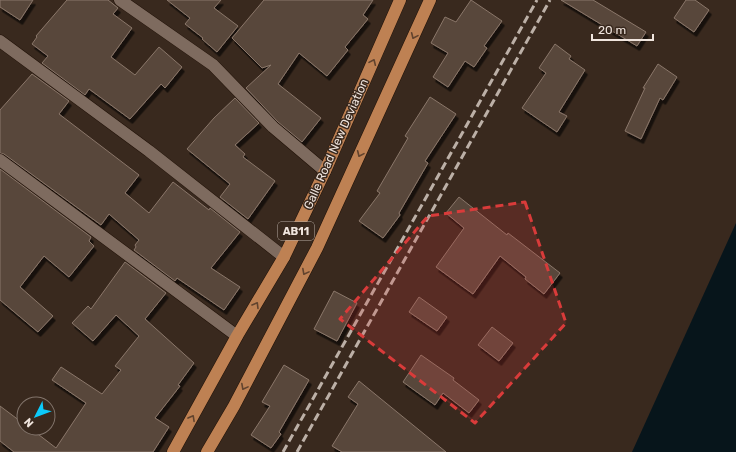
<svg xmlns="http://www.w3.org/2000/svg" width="736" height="452" viewBox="0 0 736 452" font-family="Rubik,sans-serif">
<defs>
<filter id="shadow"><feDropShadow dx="2.5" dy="4.5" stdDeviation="0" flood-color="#0009"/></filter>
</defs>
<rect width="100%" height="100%" fill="#39291e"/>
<path fill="#07151b" d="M 736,223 L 736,452 L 632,452 Z"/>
<path fill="#59473b" stroke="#8a776a" filter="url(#shadow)" d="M 0,0 L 33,0 L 20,20 L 0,7 Z
M 67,0 L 108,0 L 118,8 L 113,14 L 132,28 L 111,57 L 135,75 L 159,47 L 182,67 L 165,88 L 161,84 L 130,119 L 89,89 L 85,95 L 42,63 L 48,56 L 32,44 L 37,37 L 36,36 Z
M 167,0 L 221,0 L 214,8 L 238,26 L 217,52 L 202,39 L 203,38 L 185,24 L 190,18 Z
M 264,0 L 373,0 L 363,15 L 368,19 L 345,47 L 348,50 L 327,76 L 299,53 L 278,84 L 321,118 L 302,142 L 278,122 L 246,88 L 271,65 L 262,68 L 232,38 Z
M 471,0 L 502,21 L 484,46 L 487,48 L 474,67 L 465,61 L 448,87 L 433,77 L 448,53 L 431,43 L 445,17 L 456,22 Z
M 561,0 L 593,0 L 646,32 L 637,46 Z
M 686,0 L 695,0 L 709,10 L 694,32 L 674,18 Z
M 555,44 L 571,56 L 569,59 L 585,70 L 559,112 L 567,116 L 557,132 L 522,108 L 546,73 L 539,68 Z
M 658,64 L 677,77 L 663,100 L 660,98 L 641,139 L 625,131 L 645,88 L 643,88 Z
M 32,74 L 69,101 L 59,114 L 139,175 L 125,193 L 149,213 L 173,182 L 209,210 L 210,208 L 240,232 L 211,268 L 240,287 L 224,310 L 177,278 L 175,281 L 134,250 L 136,247 L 135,245 L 139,240 L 109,214 L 101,225 L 4,154 L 0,153 L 0,110 Z
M 430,97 L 456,114 L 425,161 L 428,163 L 399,213 L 400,215 L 383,238 L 359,221 L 380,193 L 377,191 L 408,138 L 405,136 Z
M 235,98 L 259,123 L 235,145 L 245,154 L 243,157 L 275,181 L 248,219 L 220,197 L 230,184 L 187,149 L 214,118 Z
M 0,169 L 91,237 L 89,241 L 94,246 L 69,277 L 44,256 L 20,287 L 53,316 L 38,332 L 0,300 Z
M 459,197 L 507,235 L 508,233 L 560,273 L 544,294 L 525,279 L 526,277 L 500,256 L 473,294 L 436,267 L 464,228 L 446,213 Z
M 125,262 L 166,293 L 145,319 L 194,363 L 178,385 L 180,386 L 155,418 L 169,427 L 153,452 L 14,452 L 0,441 L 0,406 L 24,424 L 24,428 L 30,428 L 56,448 L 86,403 L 52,380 L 61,367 L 102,394 L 121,370 L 115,366 L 139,336 L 116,315 L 93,341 L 72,323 L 88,306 L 91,309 Z
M 334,291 L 357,303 L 337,341 L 314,329 Z
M 419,297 L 447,317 L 437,331 L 409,312 Z
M 492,327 L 513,343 L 499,361 L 478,345 Z
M 421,355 L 454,378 L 453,380 L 479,400 L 469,413 L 443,393 L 435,405 L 403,382 Z
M 284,365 L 309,380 L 279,432 L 281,434 L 271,448 L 251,435 L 270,406 L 262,402 Z
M 359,381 L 446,452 L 342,452 L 332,446 L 358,404 L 348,397 Z"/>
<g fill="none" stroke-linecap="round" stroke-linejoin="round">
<defs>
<path id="minor" d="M 120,0 L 213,65 L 273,127 L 325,171
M 0,41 L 149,151 L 284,257
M 0,160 L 237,336"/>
<path id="major" d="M 173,452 L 237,336 L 284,257 L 325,171 L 400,0
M 207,452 L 234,406 L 317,248 L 430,0"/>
</defs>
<use href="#minor" stroke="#201107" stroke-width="13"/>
<use href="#major" stroke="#201107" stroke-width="13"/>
<use href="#minor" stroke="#7e6b5f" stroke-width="12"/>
<use href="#major" stroke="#be8153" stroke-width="12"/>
<path stroke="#bcb0a7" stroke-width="3" stroke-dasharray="8 4" stroke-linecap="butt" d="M 283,452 L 537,0
M 297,452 L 550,0"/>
</g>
<defs><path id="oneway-chevron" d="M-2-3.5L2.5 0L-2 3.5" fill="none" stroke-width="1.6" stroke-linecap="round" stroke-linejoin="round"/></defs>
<g stroke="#61432e">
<use href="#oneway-chevron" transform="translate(414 36) rotate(114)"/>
<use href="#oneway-chevron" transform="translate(373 62) rotate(-66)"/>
<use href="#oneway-chevron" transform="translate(360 154) rotate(114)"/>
<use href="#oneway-chevron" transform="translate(305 272) rotate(118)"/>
<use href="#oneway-chevron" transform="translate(256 305) rotate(-59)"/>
<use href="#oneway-chevron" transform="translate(244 387) rotate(118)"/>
<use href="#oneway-chevron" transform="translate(192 418) rotate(-61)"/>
</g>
<path fill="#d93b3a" fill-opacity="0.2" stroke="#d93b3a" stroke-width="3" stroke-dasharray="8 5" stroke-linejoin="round" d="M 525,202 L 566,323 L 475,423 L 340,319 L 428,216 Z"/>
<g text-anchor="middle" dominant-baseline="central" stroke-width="3" stroke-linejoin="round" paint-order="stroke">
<rect fill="#39291e" stroke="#b9ada4" stroke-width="1" x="278" y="222" width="36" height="18" rx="3"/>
<g font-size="11" font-weight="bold" fill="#f0e5de">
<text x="296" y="231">AB11</text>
</g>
<g font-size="12" fill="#f0e5de" stroke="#39291e">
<text transform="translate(336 144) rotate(-66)">Galle Road New Deviation</text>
</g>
</g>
<g transform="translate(36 416) rotate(228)"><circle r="19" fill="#39291e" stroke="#82746b"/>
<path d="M0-3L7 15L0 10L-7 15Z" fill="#0ccafa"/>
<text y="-6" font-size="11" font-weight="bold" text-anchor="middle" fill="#f0e5de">N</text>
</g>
<path d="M592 34v6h61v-6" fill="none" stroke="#f0e5de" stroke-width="2"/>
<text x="598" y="34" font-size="12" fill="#f0e5de" stroke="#39291e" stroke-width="3" paint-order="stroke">20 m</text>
</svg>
